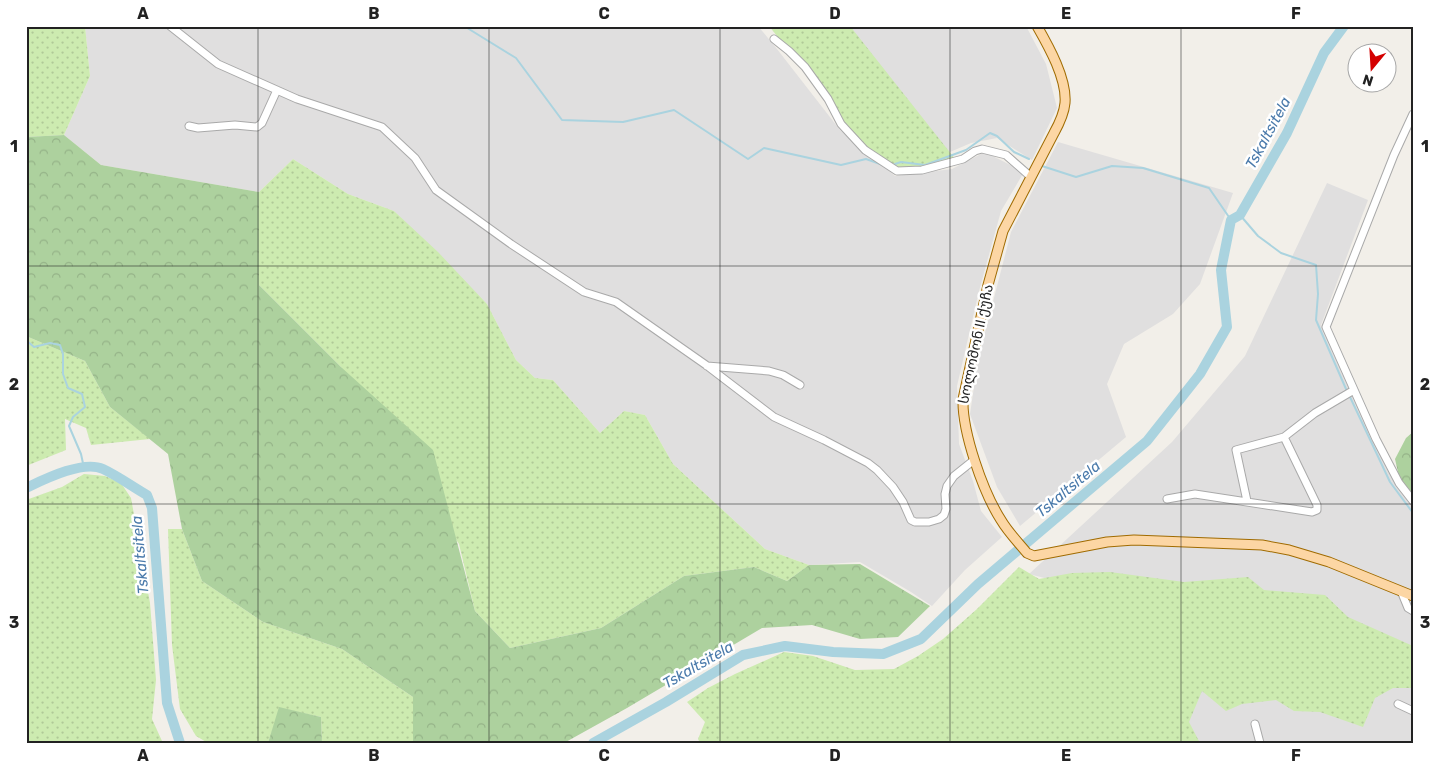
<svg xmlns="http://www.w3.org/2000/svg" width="1439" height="769" viewBox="0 0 1439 769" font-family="Rubik,'Noto Sans Georgian',sans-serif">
<defs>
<pattern id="grass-dots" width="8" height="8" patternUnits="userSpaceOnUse" patternTransform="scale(1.25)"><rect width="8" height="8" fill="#cdebb0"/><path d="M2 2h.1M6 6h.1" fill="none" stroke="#b0c997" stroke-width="1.8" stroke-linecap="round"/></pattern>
<pattern id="forest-crowns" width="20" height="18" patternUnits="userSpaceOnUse" patternTransform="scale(1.25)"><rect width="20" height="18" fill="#add19e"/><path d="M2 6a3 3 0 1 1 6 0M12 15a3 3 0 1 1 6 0" fill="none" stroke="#95b388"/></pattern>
</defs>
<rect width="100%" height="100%" fill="#f2efe9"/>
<path fill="#e0dfdf" d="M 85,26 L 758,26 L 777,49 L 840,130 L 895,176 L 952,169 L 985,152 L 1024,172 L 1001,211 L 979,291 L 957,386 L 959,444 L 973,481 L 981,511 L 1002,537 L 965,570 L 932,606 L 911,592 L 860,562 L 809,565 L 765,549 L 673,464 L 645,415 L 624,411 L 600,433 L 553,380 L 535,378 L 516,360 L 487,304 L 394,211 L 348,194 L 293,159 L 259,192 L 101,165 L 64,135 L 90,76 Z
M 823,26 L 1026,26 L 1046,64 L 1057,108 L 1032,160 L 997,138 L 971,143 L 943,155 Z
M 1058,142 L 1233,193 L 1200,284 L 1173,314 L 1124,344 L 1107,384 L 1126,437 L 1020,526 L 997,487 L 970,414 L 978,360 L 1011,232 Z
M 1327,183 L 1368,200 L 1321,325 L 1385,464 L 1413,504 L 1413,743 L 1197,743 L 1133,601 L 1029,574 L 1172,442 L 1245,356 Z"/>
<path fill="url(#grass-dots)" d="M 26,26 L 85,26 L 90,76 L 64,135 L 26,137 Z
M 769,26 L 850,26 L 956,160 L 923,169 L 901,169 L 865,152 L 817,86 Z
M 293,159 L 348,194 L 394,211 L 438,252 L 487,304 L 516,360 L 535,378 L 553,380 L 600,433 L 624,411 L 645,415 L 673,464 L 765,549 L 809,565 L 787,581 L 754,567 L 684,576 L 601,628 L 510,648 L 475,611 L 459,544 L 341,367 L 259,285 L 259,192 Z
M 26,336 L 85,361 L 110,407 L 150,439 L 91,445 L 86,428 L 65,419 L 66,450 L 26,466 Z
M 84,474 L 105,476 L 121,483 L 131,498 L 150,603 L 156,680 L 152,719 L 162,741 L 164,743 L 26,743 L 26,500 L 62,487 Z
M 168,529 L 182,529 L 202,581 L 263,622 L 342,649 L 413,697 L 413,743 L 322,743 L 321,717 L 280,708 L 268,743 L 208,743 L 196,736 L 180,709 L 172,645 Z
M 1019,567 L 1039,579 L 1072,573 L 1110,572 L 1184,582 L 1248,577 L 1264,590 L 1325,595 L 1348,617 L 1413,646 L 1413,688 L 1393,688 L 1375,698 L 1363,727 L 1320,712 L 1294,711 L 1276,700 L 1242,704 L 1226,711 L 1202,691 L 1189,722 L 1200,743 L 700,743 L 698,739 L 705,722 L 687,702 L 708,688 L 735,674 L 784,652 L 813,656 L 855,670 L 894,669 L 918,656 L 943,639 L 977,609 Z"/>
<path fill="url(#forest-crowns)" d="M 64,135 L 101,165 L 259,192 L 259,285 L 341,367 L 433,450 L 475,611 L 510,648 L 601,628 L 684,576 L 754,567 L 787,581 L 809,565 L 860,564 L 930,606 L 898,637 L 860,639 L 812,625 L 762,628 L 627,708 L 564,743 L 413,743 L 413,697 L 342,649 L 263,622 L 202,581 L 182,529 L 168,454 L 110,407 L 85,361 L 26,336 L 26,137 Z
M 1413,432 L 1413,496 L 1400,481 L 1395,459 L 1406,438 Z
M 279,707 L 321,717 L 322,743 L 268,743 Z"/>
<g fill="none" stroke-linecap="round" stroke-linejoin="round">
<path stroke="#aad3df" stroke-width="2" d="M 464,26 L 516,58 L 562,120 L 623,122 L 674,110 L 748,159 L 764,148 L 841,165 L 866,159 L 883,165
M 895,164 L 901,162 L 925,165 L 966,150 L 990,133 L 997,136 L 1014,152 L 1029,159
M 1042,166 L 1076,177 L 1112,166 L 1143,168 L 1209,188 L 1231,220
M 1240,215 L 1258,236 L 1281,253 L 1316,265 L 1318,294 L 1316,320 L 1346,389
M 26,340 L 34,347 L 50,343 L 60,345 L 63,354 L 63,374 L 68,388 L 82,394 L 85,407 L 73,417 L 69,426 L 81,454 L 84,468
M 1350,397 L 1390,482 L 1413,513"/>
<path stroke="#aad3df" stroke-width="10" d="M 26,488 C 45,479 83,460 103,469 C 118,476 133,487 147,495 L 152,508 L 167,703 L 180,743
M 593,743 L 666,702 L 743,655 L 785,646 L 833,652 L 883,654 L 921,639 L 978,584 L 1147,441 L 1200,374 L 1227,327 L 1221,270 L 1231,220 L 1240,215 L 1287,133 L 1324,53 L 1344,26"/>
<defs>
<path id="minor" d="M 170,26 L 218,64 L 297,99 L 382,127 L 415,158 L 436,190 L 511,244 L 584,292 L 616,302 L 706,365 L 774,417 L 824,440 L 868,463 L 877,470 L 893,487 L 903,502 L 911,520 L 915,522 L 929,522 L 939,519 L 944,515 L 946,509 L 945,494 L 947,486 L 954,476 L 974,460
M 774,39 L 789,51 L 805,67 L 828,99 L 841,124 L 865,150 L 897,171 L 922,170 L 963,159 L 975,151 L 982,149 L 1006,155 L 1031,177
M 1413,114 L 1394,155 L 1326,327 L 1376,439 L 1399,483 L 1413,501
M 189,126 L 198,128 L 235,125 L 257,127 L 262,123 L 277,90
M 707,366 L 769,371 L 783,375 L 800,385
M 1167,499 L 1195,494 L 1312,512 L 1317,510 L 1317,505 L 1284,437
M 1247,501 L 1236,450 L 1284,437 L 1315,413 L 1354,390
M 1401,591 L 1408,608 L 1413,611
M 1398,704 L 1413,711
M 1255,724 L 1260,743"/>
<path id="major" d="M 1037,26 C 1049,47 1067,79 1065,103 C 1064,114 1059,124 1054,133 L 1003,231 L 988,285 L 963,399 C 962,432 983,492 1001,520 C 1008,532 1018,542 1027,553 L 1034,556 L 1107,542 L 1134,540 L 1262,545 L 1289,550 L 1329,562 L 1413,596"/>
</defs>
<use href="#minor" stroke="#a9a9a9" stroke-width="9"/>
<use href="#major" stroke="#a06b00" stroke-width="11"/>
<use href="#minor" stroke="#fff" stroke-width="7"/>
<use href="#major" stroke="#fcd6a4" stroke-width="9"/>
</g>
<path fill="none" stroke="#222" stroke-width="1" stroke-opacity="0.55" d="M 258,26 L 258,743M 489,26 L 489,743M 720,26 L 720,743M 950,26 L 950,743M 1181,26 L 1181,743M 26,266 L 1413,266M 26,504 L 1413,504"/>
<g text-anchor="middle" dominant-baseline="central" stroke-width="5" stroke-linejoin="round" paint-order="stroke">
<g font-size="14" fill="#222" stroke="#fff">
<text transform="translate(976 344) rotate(-78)">სოლომონ II ქუჩა</text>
</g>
<g font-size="15" font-style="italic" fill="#4a7aab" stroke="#fff">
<text transform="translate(1268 133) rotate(-62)">Tskaltsitela</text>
<text transform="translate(1068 489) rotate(-40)">Tskaltsitela</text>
<text transform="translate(140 555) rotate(-95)">Tskaltsitela</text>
<text transform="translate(698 665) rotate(-30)">Tskaltsitela</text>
</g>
</g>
<rect width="1439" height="769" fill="none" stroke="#ffffff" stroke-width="55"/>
<g transform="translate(1372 68) rotate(198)"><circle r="24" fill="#ffffff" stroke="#a7a7a7"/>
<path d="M0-4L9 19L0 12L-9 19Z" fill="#d40000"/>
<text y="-8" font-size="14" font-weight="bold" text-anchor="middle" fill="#222222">N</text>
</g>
<rect x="28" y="28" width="1384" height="714" fill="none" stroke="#222" stroke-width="2"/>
<g font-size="16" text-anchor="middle" font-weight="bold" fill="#222">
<text x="143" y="19">A</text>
<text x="374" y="19">B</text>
<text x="604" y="19">C</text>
<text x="835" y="19">D</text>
<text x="1066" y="19">E</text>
<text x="1296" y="19">F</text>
<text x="14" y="152">1</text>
<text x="1425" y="152">1</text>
<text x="14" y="390">2</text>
<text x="1425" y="390">2</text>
<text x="14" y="628">3</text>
<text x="1425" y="628">3</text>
<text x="143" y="761">A</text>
<text x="374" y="761">B</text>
<text x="604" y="761">C</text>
<text x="835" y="761">D</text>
<text x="1066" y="761">E</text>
<text x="1296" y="761">F</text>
</g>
</svg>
